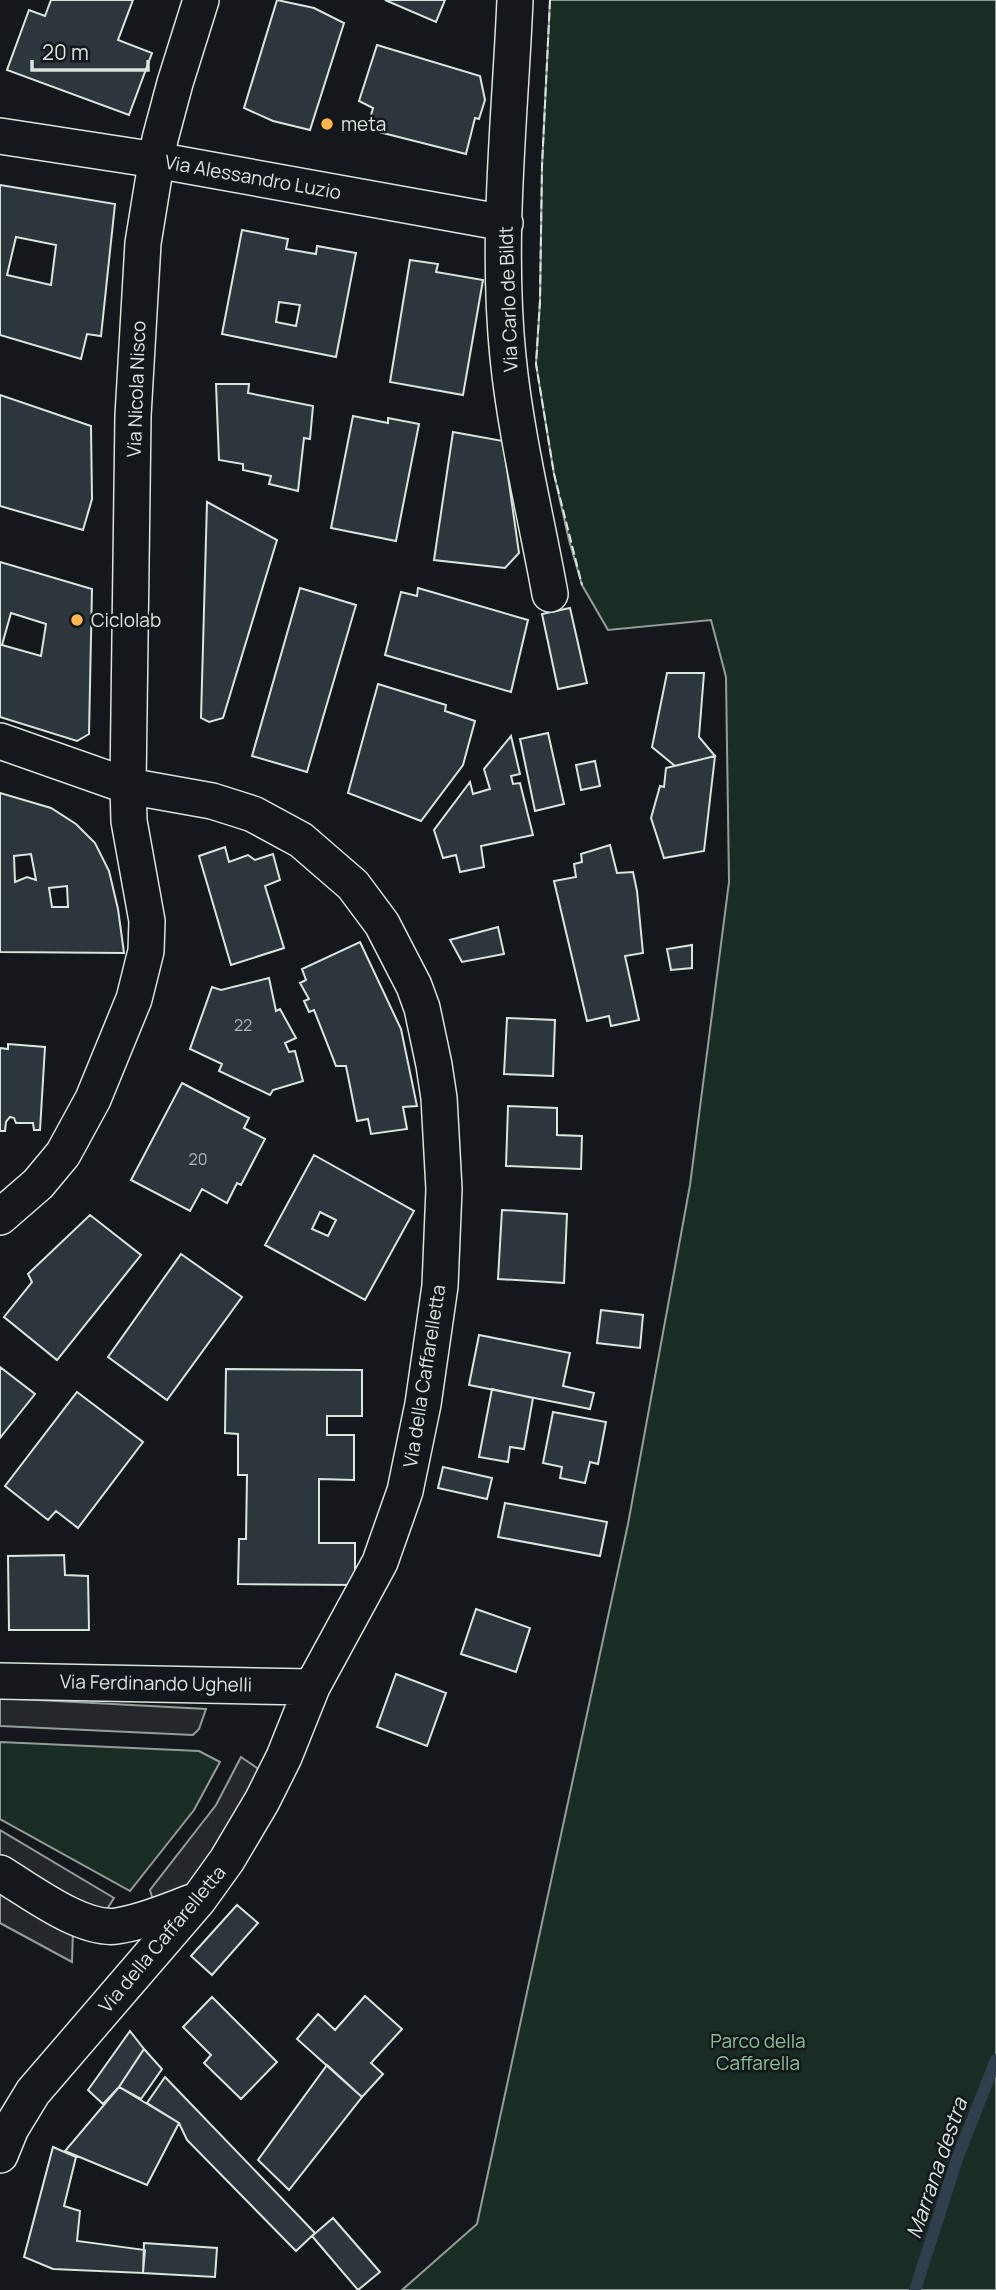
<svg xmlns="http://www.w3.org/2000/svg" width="996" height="2290" viewBox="0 0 996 2290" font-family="Manrope,sans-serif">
<rect width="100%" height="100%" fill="#14181c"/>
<path fill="#1a2d24" stroke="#939e99" stroke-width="2" d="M 550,0 L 996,0 L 996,2290 L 402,2290 L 477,2224 L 628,1524 L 690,1185 L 729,882 L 726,677 L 711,620 L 608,630 L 582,585 L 569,540 L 554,474 L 536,364 L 540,301 L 542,166 Z
M 0,1742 L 199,1751 L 220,1762 L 194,1810 L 130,1891 L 0,1819 Z"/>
<path fill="#24282b" stroke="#939e99" stroke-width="2" d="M 0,1698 L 206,1709 L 199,1729 L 193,1735 L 0,1726 Z
M 241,1757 L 260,1770 L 215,1853 L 192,1884 L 155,1907 L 150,1890 L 216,1805 Z
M 0,1830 L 114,1898 L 102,1917 L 0,1859 Z
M 0,1891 L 73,1929 L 72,1962 L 0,1923 Z"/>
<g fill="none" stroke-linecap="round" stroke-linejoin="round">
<path stroke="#2f3f4d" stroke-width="12" d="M 915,2290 L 958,2156 L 996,2060"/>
</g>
<path fill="#2c363c" stroke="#d8e6dc" stroke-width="2" fill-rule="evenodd" d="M 51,0 L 133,0 L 118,40 L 152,53 L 129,115 L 7,70 L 29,10 L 45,16 Z
M 277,0 L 314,8 L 344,23 L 310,130 L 273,121 L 244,108 Z
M 385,0 L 445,0 L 436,22 Z
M 377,45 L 480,76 L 485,100 L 479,119 L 475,118 L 466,154 L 367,129 L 373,108 L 359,101 Z
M 0,185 L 115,204 L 101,336 L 87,334 L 81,359 L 0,335 ZM 16,237 L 56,245 L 51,285 L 7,275 Z
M 242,230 L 288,239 L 286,249 L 316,254 L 317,246 L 356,253 L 336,357 L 222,334 ZM 279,302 L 300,305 L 296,326 L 276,322 Z
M 410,260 L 438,264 L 436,272 L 483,280 L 463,395 L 390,382 Z
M 216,384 L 249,384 L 248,393 L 313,406 L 310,439 L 304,438 L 298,491 L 269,484 L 271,476 L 243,470 L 243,464 L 219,460 Z
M 0,395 L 91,426 L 92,499 L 83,530 L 0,506 Z
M 353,416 L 388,423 L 388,418 L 419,424 L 396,541 L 331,528 Z
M 453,432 L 503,441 L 519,553 L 505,568 L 434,560 Z
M 207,502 L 277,540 L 223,718 L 209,722 L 201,718 Z
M 0,562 L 92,589 L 89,734 L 77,741 L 0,717 ZM 11,613 L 46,624 L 41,656 L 2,645 Z
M 300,588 L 356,605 L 307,772 L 252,756 Z
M 418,588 L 528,620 L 511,692 L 385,655 L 401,592 L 417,596 Z
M 570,608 L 587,683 L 558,689 L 542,614 Z
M 667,673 L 704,673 L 699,737 L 715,756 L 675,766 L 652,747 Z
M 378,684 L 446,705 L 445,711 L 475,721 L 463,765 L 421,821 L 348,793 Z
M 548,733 L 564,804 L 535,811 L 520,739 Z
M 511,736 L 520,774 L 511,776 L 513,784 L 520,783 L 533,835 L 481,846 L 484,867 L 460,872 L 456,855 L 443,858 L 434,830 L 470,782 L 473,794 L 490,789 L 484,769 Z
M 715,756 L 704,851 L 664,858 L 651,818 L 660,786 L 664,787 L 666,768 Z
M 595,761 L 600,786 L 581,790 L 576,765 Z
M 0,793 L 51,808 L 76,824 L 95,843 L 109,871 L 118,909 L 124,953 L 0,952 ZM 31,854 L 36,880 L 27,877 L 15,882 L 14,856 ZM 67,886 L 68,907 L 52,907 L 49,888 Z
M 610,845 L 617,873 L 633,872 L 637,891 L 643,953 L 625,956 L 639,1020 L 611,1026 L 609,1016 L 587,1021 L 554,881 L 576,877 L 574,864 L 582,862 L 581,854 Z
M 225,847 L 229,862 L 248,855 L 255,860 L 273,854 L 280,880 L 265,886 L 284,948 L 231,965 L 199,856 Z
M 498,927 L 504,954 L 462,962 L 450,940 Z
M 360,942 L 401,1029 L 417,1106 L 403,1107 L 407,1129 L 371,1134 L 368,1119 L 357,1121 L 346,1066 L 336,1066 L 314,1010 L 309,1012 L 304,1001 L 309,999 L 300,983 L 306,980 L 302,969 Z
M 692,945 L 692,968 L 671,970 L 667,949 Z
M 269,978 L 276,1011 L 280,1009 L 296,1038 L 285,1043 L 289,1052 L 295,1051 L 303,1081 L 273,1090 L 270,1095 L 219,1071 L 222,1064 L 190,1049 L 212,987 L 221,990 Z
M 507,1018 L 555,1020 L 553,1076 L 504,1074 Z
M 8,1044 L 45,1047 L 40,1130 L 34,1130 L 33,1123 L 16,1123 L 14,1118 L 10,1117 L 6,1122 L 5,1131 L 0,1131 L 0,1048 L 8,1049 Z
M 182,1083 L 249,1118 L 244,1128 L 265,1139 L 241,1185 L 237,1183 L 227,1203 L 202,1189 L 190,1211 L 131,1180 Z
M 508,1106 L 557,1108 L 557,1135 L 582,1136 L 581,1169 L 506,1166 Z
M 314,1155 L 414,1211 L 365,1300 L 265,1245 ZM 320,1212 L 336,1220 L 328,1236 L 312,1229 Z
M 502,1210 L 567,1214 L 564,1283 L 498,1279 Z
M 90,1215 L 141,1255 L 57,1360 L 4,1317 L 32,1282 L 28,1274 Z
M 181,1254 L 242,1297 L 167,1400 L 108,1357 Z
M 601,1310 L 643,1315 L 640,1348 L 597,1343 Z
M 479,1335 L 570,1353 L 563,1386 L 594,1393 L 590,1409 L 469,1385 Z
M 0,1367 L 35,1394 L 0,1438 Z
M 226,1369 L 362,1370 L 362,1416 L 327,1416 L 327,1435 L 354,1435 L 354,1480 L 319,1479 L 319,1543 L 355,1543 L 355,1585 L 238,1584 L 239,1539 L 246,1539 L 247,1475 L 238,1475 L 238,1434 L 225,1433 Z
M 492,1389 L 533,1398 L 524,1449 L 510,1447 L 508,1462 L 479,1457 Z
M 77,1392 L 143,1442 L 78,1528 L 56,1511 L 48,1520 L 5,1486 Z
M 553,1412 L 606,1422 L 598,1464 L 590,1462 L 585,1483 L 560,1478 L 562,1467 L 543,1463 Z
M 443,1467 L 492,1478 L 487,1499 L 438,1488 Z
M 505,1503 L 607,1522 L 600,1556 L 498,1537 Z
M 64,1555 L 65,1575 L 88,1576 L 89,1630 L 9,1630 L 8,1556 Z
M 476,1609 L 530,1628 L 516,1672 L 461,1654 Z
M 396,1674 L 446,1693 L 427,1746 L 377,1727 Z
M 237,1905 L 258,1923 L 212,1975 L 191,1956 Z
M 365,1996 L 402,2029 L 371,2063 L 383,2074 L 362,2097 L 297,2039 L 318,2014 L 335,2030 Z
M 212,1997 L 277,2062 L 241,2099 L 204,2063 L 211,2055 L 183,2027 Z
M 130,2031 L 144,2049 L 119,2087 L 103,2104 L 88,2090 Z
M 144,2049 L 162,2069 L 141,2099 L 119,2087 Z
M 327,2065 L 362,2097 L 289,2190 L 258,2160 Z
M 165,2077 L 315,2233 L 296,2251 L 187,2140 L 179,2123 L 147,2103 Z
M 119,2087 L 179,2123 L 147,2185 L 65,2151 Z
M 53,2147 L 76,2157 L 64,2206 L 80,2211 L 77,2241 L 145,2250 L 143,2273 L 53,2269 L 24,2257 Z
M 333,2218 L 380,2272 L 358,2290 L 312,2236 Z
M 144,2243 L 217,2248 L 215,2277 L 143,2273 Z"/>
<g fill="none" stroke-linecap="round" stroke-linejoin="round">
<defs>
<path id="street" d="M 515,0 C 510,118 496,239 508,357 C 516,437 536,516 550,594
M 0,136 L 156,160 L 505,223
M 0,741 L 128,786 L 212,801 L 253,814 L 301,840 L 353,885 L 382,924 L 414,986 L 422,1008 L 434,1065 L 439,1098 L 444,1189 L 440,1286 L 423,1404 L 405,1491 L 380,1562 L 312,1687 L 284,1757 L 262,1801 L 227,1860 L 199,1899 L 33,2092 L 11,2128 L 0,2155
M 0,1217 L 38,1184 L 63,1154 L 93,1099 L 134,999 L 146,951 L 147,921 L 129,821 L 128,786 L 133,416 L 143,243 L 160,139 L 175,83 L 201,0
M 0,1681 L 312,1687
M 0,1873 C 30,1891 82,1931 117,1926 C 144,1922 170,1910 195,1901"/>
</defs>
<use href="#street" stroke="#d8e6dc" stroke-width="38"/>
<use href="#street" stroke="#14181c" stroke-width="35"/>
<path stroke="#d8e6dc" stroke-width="2" stroke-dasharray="9 3.5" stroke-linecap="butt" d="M 550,0 L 542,166 L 540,301 L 536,364 L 554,474 L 582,585"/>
</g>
<g fill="#ffb74d" stroke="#14181c" stroke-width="2.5">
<circle cx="327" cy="124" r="7"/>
<circle cx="77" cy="620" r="7"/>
</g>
<g text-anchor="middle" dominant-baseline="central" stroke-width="5" stroke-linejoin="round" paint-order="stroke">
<g font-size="16" fill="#adbab4">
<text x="243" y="1025">22</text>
<text x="198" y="1159">20</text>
</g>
<g font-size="19" fill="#d8e6dc" stroke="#14181c" text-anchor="start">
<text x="341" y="124">meta</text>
<text x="91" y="620">Ciclolab</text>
</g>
<g font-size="19" fill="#d8e6dc" stroke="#14181c">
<text transform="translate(253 177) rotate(10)">Via Alessandro Luzio</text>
<text transform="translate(508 299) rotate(-92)">Via Carlo de Bildt</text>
<text transform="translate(136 389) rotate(-88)">Via Nicola Nisco</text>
<text transform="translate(424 1376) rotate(-81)">Via della Caffarelletta</text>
<text transform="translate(156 1683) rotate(1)">Via Ferdinando Ughelli</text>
<text transform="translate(162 1939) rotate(-50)">Via della Caffarelletta</text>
</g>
<g font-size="19" fill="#8ac095" stroke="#14181c">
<text x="758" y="2041">Parco della<tspan x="758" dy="22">Caffarella</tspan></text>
</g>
<g font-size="21" font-style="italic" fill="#d8e6dc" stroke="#14181c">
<text transform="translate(936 2168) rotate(-71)">Marrana destra</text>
</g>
</g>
<path d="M32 60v10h116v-10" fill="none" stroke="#d8e6dc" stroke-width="3.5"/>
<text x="42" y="60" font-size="21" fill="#d8e6dc" stroke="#14181c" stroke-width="5" paint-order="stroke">20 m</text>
</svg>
